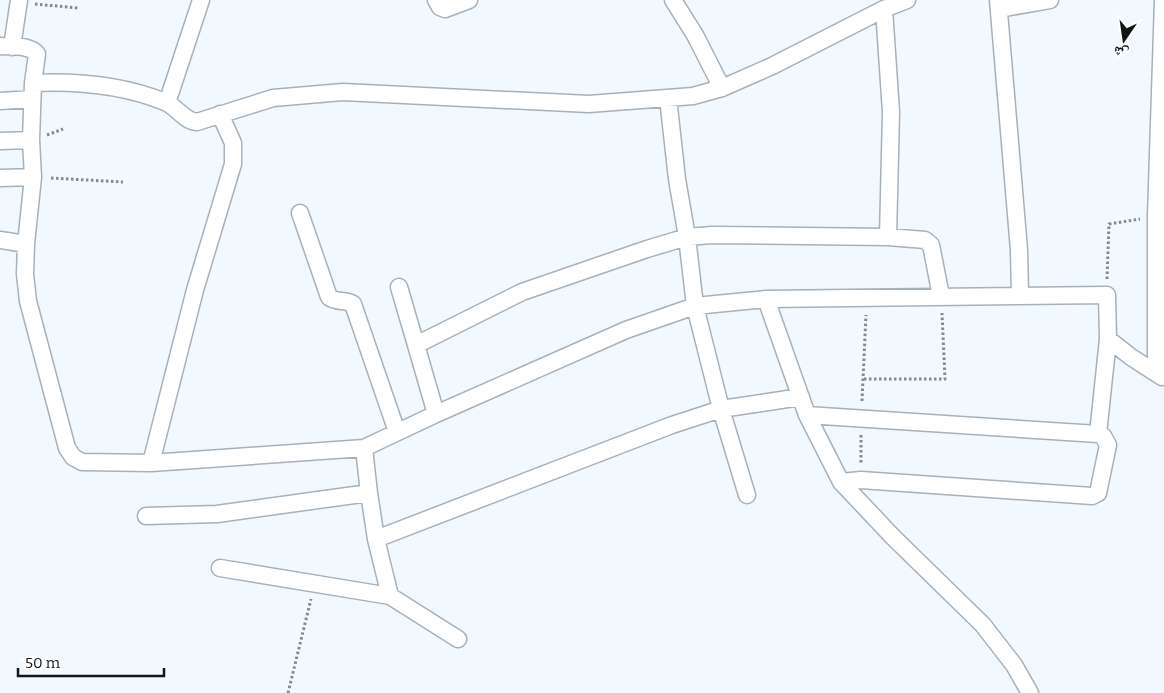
<svg xmlns="http://www.w3.org/2000/svg" width="1164" height="693" viewBox="0 0 1164 693" font-family="Bitter,'Noto Naskh Arabic',serif">
<rect width="100%" height="100%" fill="#f1f9ff"/>
<g fill="none" stroke-linecap="round" stroke-linejoin="round">
<defs>
<path id="street" d="M 436,0 L 440,7 L 445,9 L 469,0
M 673,0 L 695,35 L 722,88
M 998,0 L 1019,250 L 1020,295
M 884,9 L 891,112 L 888,237
M 999,9 L 1050,0
M 0,46 C 11,47 29,44 37,54 L 33,83
M 12,47 L 19,0
M 668,98 L 677,179 L 687,237 L 695,306 L 721,409 L 747,495
M 0,101 L 32,99
M 167,103 L 201,0
M 0,141 L 31,140
M 0,178 L 33,177
M 300,213 L 329,297 C 336,303 345,299 353,304 L 397,432
M 0,240 L 26,244 L 33,177 L 31,140 L 33,83 C 78,81 123,85 165,102 C 177,107 184,121 197,122 L 273,98 L 343,92 L 589,104 L 693,96 L 722,88 L 772,66 L 884,9 L 907,0
M 26,244 L 25,274 L 28,301 L 67,448 L 73,457 L 82,462 L 151,463 L 364,448 L 436,414 L 626,330 L 695,306 L 766,299 L 1107,295 L 1108,339 L 1098,434 L 807,415
M 399,287 L 416,345 L 522,292 L 647,249 L 687,237 L 712,235 L 888,237 L 925,240 L 931,245 L 941,296
M 766,299 L 807,415 L 841,482 L 892,536 L 983,625 L 1014,665 L 1030,693
M 1108,339 L 1131,357 L 1162,377
M 416,345 L 436,414
M 1156,373 L 1156,216 L 1163,0
M 364,448 L 369,493 L 376,539 L 390,596
M 151,463 L 195,290 L 233,164 L 233,143 L 220,114
M 841,482 L 861,480 L 1092,496 L 1098,493 L 1108,445 L 1103,436 L 1098,434
M 146,516 L 217,514 L 369,493
M 376,539 L 672,425 L 721,409 L 801,397
M 220,568 L 390,596 L 458,639"/>
</defs>
<use href="#street" stroke="#a5b1bb" stroke-width="19"/>
<path stroke="#83898e" stroke-width="3" stroke-dasharray="2.5 2.5" stroke-linecap="butt" d="M 35,4 L 78,8
M 47,135 L 63,129
M 51,178 L 123,182
M 1107,279 L 1109,224 L 1140,219
M 864,379 L 945,379 L 942,313
M 862,401 L 866,315
M 861,435 L 861,464
M 288,693 L 311,599"/>
<use href="#street" stroke="#fff" stroke-width="16"/>
</g>
<g transform="translate(1124 40) rotate(193)" stroke="#ffffff" stroke-width="4" paint-order="stroke">
<path d="M0-4L9 19L0 12L-9 19Z" fill="#101518"/>
<text y="-8" font-size="14" font-weight="bold" text-anchor="middle" fill="#101518">ش</text>
</g>
<path d="M18 668v8h146v-8" fill="none" stroke="#101518" stroke-width="2.5"/>
<text x="25" y="668" font-size="15" fill="#101518" stroke="#ffffff" stroke-width="4" paint-order="stroke">50 m</text>
</svg>
